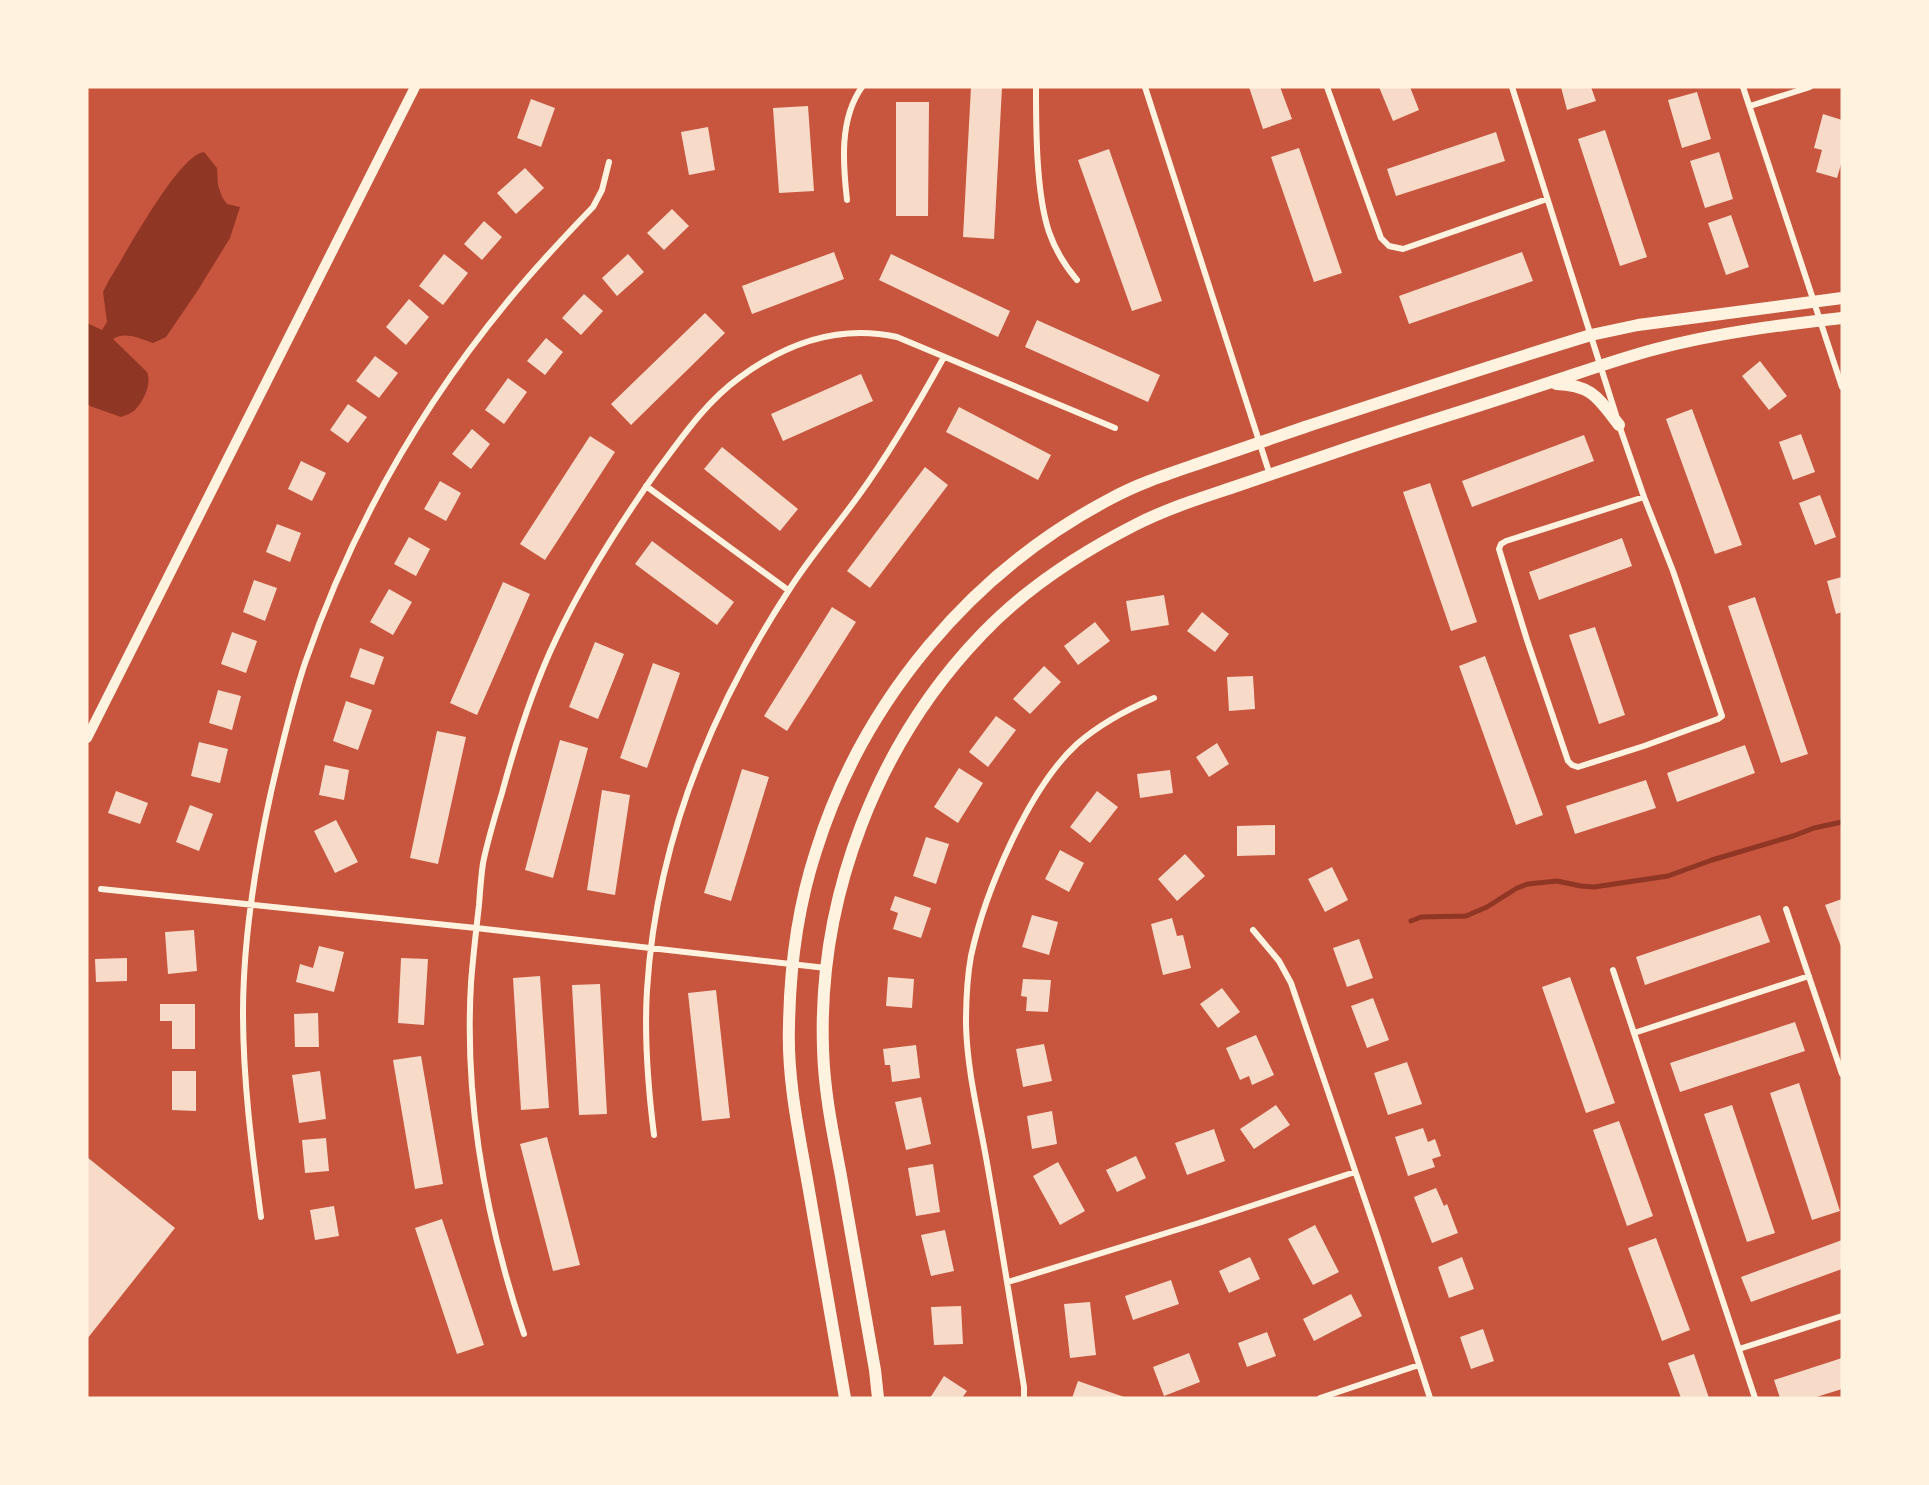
<svg xmlns="http://www.w3.org/2000/svg" width="1929" height="1485" viewBox="0 0 1929 1485" font-family="Arial,sans-serif">
<rect width="100%" height="100%" fill="#c8553d"/>
<path fill="#8f3625" d="M 204,152 L 217,168 L 218,185 L 222,197 L 227,204 L 240,207 L 230,238 L 198,290 L 166,337 L 153,343 C 140,339 126,331 113,339 L 147,372 C 152,383 144,401 135,410 C 132,413 126,415 121,417 L 90,406 L 87,403 L 87,323 L 102,330 L 107,322 L 103,292 L 108,282 C 124,257 178,155 204,152 Z"/>
<g fill="none" stroke-linecap="round" stroke-linejoin="round">
<path stroke="#8f3625" stroke-width="5" d="M 1411,921 L 1421,917 L 1466,916 L 1487,907 L 1517,888 L 1528,884 L 1557,881 L 1581,886 L 1594,887 L 1668,876 L 1712,860 L 1793,836 L 1814,828 L 1842,822"/>
</g>
<path fill="#f7dbc8" d="M 971,87 L 1002,87 L 994,239 L 963,237 Z
M 1249,87 L 1280,87 L 1292,119 L 1263,129 Z
M 1379,87 L 1410,87 L 1419,110 L 1393,121 Z
M 1561,87 L 1591,87 L 1596,101 L 1567,110 Z
M 1697,92 L 1711,139 L 1682,148 L 1668,100 Z
M 531,99 L 555,108 L 541,147 L 517,138 Z
M 896,102 L 929,102 L 928,216 L 896,216 Z
M 808,106 L 814,191 L 779,193 L 773,108 Z
M 1823,114 L 1842,120 L 1842,161 L 1837,178 L 1816,172 L 1822,150 L 1814,148 Z
M 708,127 L 715,170 L 689,175 L 681,132 Z
M 1605,130 L 1647,257 L 1620,266 L 1578,139 Z
M 1496,132 L 1505,161 L 1396,196 L 1387,169 Z
M 1299,148 L 1342,273 L 1314,282 L 1271,157 Z
M 1109,149 L 1162,301 L 1132,311 L 1078,160 Z
M 1719,152 L 1733,199 L 1705,208 L 1690,161 Z
M 525,168 L 544,188 L 516,214 L 497,193 Z
M 672,209 L 689,226 L 664,250 L 647,233 Z
M 1731,215 L 1749,267 L 1726,275 L 1708,223 Z
M 484,221 L 502,237 L 482,260 L 464,244 Z
M 834,252 L 844,279 L 752,314 L 742,286 Z
M 1522,252 L 1533,281 L 1409,324 L 1399,296 Z
M 444,254 L 468,273 L 443,305 L 419,286 Z
M 628,254 L 644,272 L 617,296 L 602,278 Z
M 891,254 L 1010,311 L 998,337 L 879,280 Z
M 584,294 L 603,311 L 581,335 L 562,318 Z
M 409,299 L 429,317 L 406,345 L 386,327 Z
M 705,313 L 725,333 L 631,425 L 611,404 Z
M 1037,320 L 1160,375 L 1148,402 L 1025,347 Z
M 546,338 L 563,352 L 545,375 L 527,361 Z
M 375,356 L 398,373 L 379,398 L 356,381 Z
M 1760,361 L 1787,396 L 1769,410 L 1742,376 Z
M 861,374 L 873,401 L 783,441 L 771,414 Z
M 508,378 L 527,392 L 504,424 L 485,410 Z
M 348,404 L 367,417 L 348,443 L 330,430 Z
M 959,407 L 1051,455 L 1038,480 L 946,432 Z
M 1692,409 L 1742,545 L 1715,554 L 1666,419 Z
M 472,429 L 490,444 L 471,469 L 452,454 Z
M 1801,434 L 1815,472 L 1793,480 L 1779,442 Z
M 1584,435 L 1594,461 L 1472,507 L 1462,481 Z
M 590,436 L 615,452 L 545,560 L 520,544 Z
M 722,447 L 798,509 L 780,531 L 704,469 Z
M 301,461 L 326,473 L 312,501 L 288,489 Z
M 925,467 L 948,485 L 870,588 L 847,571 Z
M 440,481 L 461,493 L 446,521 L 424,509 Z
M 1430,483 L 1477,622 L 1451,631 L 1403,492 Z
M 1820,495 L 1836,537 L 1815,545 L 1799,503 Z
M 277,524 L 301,533 L 290,562 L 266,552 Z
M 409,537 L 430,549 L 416,576 L 394,564 Z
M 1622,538 L 1632,566 L 1539,600 L 1529,572 Z
M 652,541 L 734,602 L 717,625 L 635,564 Z
M 1842,577 L 1842,612 L 1836,614 L 1827,581 Z
M 254,580 L 277,588 L 265,621 L 243,612 Z
M 503,582 L 530,594 L 477,715 L 450,703 Z
M 389,589 L 412,602 L 393,635 L 370,622 Z
M 1164,595 L 1169,625 L 1131,631 L 1126,601 Z
M 1755,597 L 1808,754 L 1781,763 L 1728,606 Z
M 832,607 L 856,622 L 787,731 L 764,716 Z
M 1202,612 L 1229,634 L 1215,652 L 1187,631 Z
M 1095,622 L 1110,641 L 1078,665 L 1064,646 Z
M 1595,627 L 1625,715 L 1599,724 L 1569,635 Z
M 232,632 L 257,641 L 246,673 L 221,664 Z
M 595,642 L 624,654 L 598,719 L 569,707 Z
M 360,648 L 384,657 L 374,685 L 350,677 Z
M 1485,656 L 1543,815 L 1516,825 L 1459,666 Z
M 653,663 L 680,673 L 647,768 L 620,758 Z
M 1044,666 L 1061,682 L 1030,714 L 1013,699 Z
M 1253,676 L 1255,709 L 1229,711 L 1227,677 Z
M 218,690 L 241,696 L 232,730 L 209,723 Z
M 346,701 L 372,710 L 358,750 L 333,741 Z
M 996,716 L 1016,730 L 988,767 L 969,752 Z
M 437,731 L 466,737 L 438,864 L 410,858 Z
M 560,740 L 588,748 L 553,878 L 525,870 Z
M 199,742 L 228,749 L 220,783 L 191,776 Z
M 1217,743 L 1229,764 L 1209,777 L 1196,757 Z
M 1745,745 L 1755,773 L 1677,802 L 1667,773 Z
M 325,765 L 349,770 L 344,800 L 319,795 Z
M 959,768 L 983,783 L 958,823 L 934,807 Z
M 742,769 L 769,777 L 731,901 L 704,893 Z
M 1170,770 L 1173,793 L 1140,798 L 1137,774 Z
M 1646,780 L 1656,808 L 1575,834 L 1566,806 Z
M 602,790 L 630,795 L 615,895 L 587,890 Z
M 116,791 L 148,803 L 140,824 L 108,813 Z
M 1097,791 L 1118,807 L 1090,843 L 1070,827 Z
M 190,805 L 213,814 L 199,851 L 176,842 Z
M 336,820 L 358,862 L 335,873 L 314,831 Z
M 1275,825 L 1275,855 L 1237,856 L 1237,826 Z
M 926,837 L 949,844 L 936,884 L 913,876 Z
M 1060,850 L 1084,863 L 1069,892 L 1045,879 Z
M 1185,854 L 1205,876 L 1177,901 L 1158,879 Z
M 1332,867 L 1348,900 L 1325,912 L 1308,879 Z
M 895,896 L 931,908 L 921,938 L 893,929 L 898,913 L 890,910 Z
M 1842,899 L 1842,949 L 1825,905 Z
M 1032,915 L 1058,922 L 1049,955 L 1022,947 Z
M 1760,915 L 1770,942 L 1645,985 L 1636,957 Z
M 1172,918 L 1177,936 L 1183,935 L 1191,968 L 1163,975 L 1151,924 Z
M 194,930 L 197,971 L 168,974 L 165,932 Z
M 1359,939 L 1373,978 L 1347,987 L 1333,948 Z
M 319,946 L 344,952 L 334,992 L 296,982 L 300,964 L 313,968 Z
M 127,958 L 127,981 L 96,982 L 95,959 Z
M 401,958 L 428,959 L 424,1025 L 398,1023 Z
M 540,976 L 549,1108 L 521,1110 L 513,978 Z
M 888,977 L 914,979 L 912,1008 L 886,1006 Z
M 1570,977 L 1615,1103 L 1586,1113 L 1542,987 Z
M 1023,979 L 1051,980 L 1048,1012 L 1026,1011 L 1027,997 L 1021,996 Z
M 600,984 L 607,1114 L 579,1115 L 572,985 Z
M 1222,988 L 1240,1012 L 1218,1028 L 1200,1004 Z
M 716,990 L 730,1118 L 702,1121 L 688,993 Z
M 1373,998 L 1389,1040 L 1367,1048 L 1351,1006 Z
M 160,1004 L 195,1004 L 195,1049 L 172,1049 L 172,1021 L 160,1021 Z
M 318,1013 L 319,1047 L 295,1047 L 294,1014 Z
M 1795,1022 L 1805,1051 L 1680,1092 L 1670,1063 Z
M 1256,1035 L 1274,1075 L 1252,1085 L 1249,1076 L 1240,1080 L 1226,1048 Z
M 1044,1044 L 1052,1081 L 1023,1087 L 1016,1049 Z
M 916,1045 L 920,1078 L 892,1082 L 890,1065 L 885,1065 L 883,1049 Z
M 421,1056 L 443,1184 L 415,1189 L 393,1060 Z
M 1407,1062 L 1422,1104 L 1388,1115 L 1374,1073 Z
M 172,1071 L 196,1071 L 196,1111 L 172,1110 Z
M 320,1071 L 326,1119 L 299,1123 L 292,1075 Z
M 1799,1083 L 1840,1211 L 1812,1220 L 1770,1093 Z
M 921,1097 L 931,1144 L 906,1150 L 895,1102 Z
M 1276,1105 L 1290,1125 L 1254,1149 L 1240,1129 Z
M 1732,1105 L 1775,1233 L 1747,1242 L 1704,1114 Z
M 1052,1111 L 1057,1144 L 1032,1149 L 1027,1116 Z
M 1619,1121 L 1653,1216 L 1627,1226 L 1593,1130 Z
M 1423,1128 L 1428,1142 L 1435,1139 L 1441,1156 L 1432,1159 L 1435,1167 L 1408,1176 L 1395,1137 Z
M 1214,1129 L 1225,1161 L 1187,1175 L 1175,1143 Z
M 547,1137 L 580,1265 L 553,1271 L 520,1144 Z
M 326,1138 L 329,1171 L 305,1173 L 302,1140 Z
M 1136,1156 L 1146,1178 L 1117,1192 L 1106,1170 Z
M 87,1157 L 175,1228 L 87,1339 Z
M 1058,1162 L 1085,1211 L 1060,1225 L 1033,1176 Z
M 933,1164 L 940,1212 L 916,1216 L 908,1168 Z
M 1436,1188 L 1444,1206 L 1447,1204 L 1458,1233 L 1432,1243 L 1414,1197 Z
M 334,1206 L 339,1236 L 315,1240 L 310,1210 Z
M 442,1219 L 484,1345 L 457,1354 L 415,1228 Z
M 1315,1225 L 1339,1272 L 1313,1285 L 1288,1239 Z
M 945,1230 L 954,1271 L 931,1276 L 921,1235 Z
M 1656,1238 L 1690,1330 L 1662,1341 L 1628,1248 Z
M 1842,1240 L 1842,1269 L 1751,1302 L 1741,1277 Z
M 1250,1257 L 1260,1279 L 1229,1293 L 1219,1271 Z
M 1462,1257 L 1474,1289 L 1449,1298 L 1438,1267 Z
M 1171,1280 L 1179,1304 L 1133,1320 L 1125,1296 Z
M 1351,1294 L 1362,1316 L 1314,1341 L 1303,1319 Z
M 1090,1302 L 1096,1355 L 1070,1358 L 1064,1304 Z
M 961,1306 L 963,1344 L 934,1345 L 931,1307 Z
M 1483,1329 L 1494,1361 L 1471,1369 L 1460,1337 Z
M 1267,1332 L 1276,1356 L 1247,1367 L 1238,1343 Z
M 1189,1353 L 1200,1382 L 1164,1396 L 1153,1367 Z
M 1694,1354 L 1709,1398 L 1681,1398 L 1668,1363 Z
M 1842,1358 L 1842,1389 L 1813,1398 L 1780,1398 L 1774,1380 Z
M 944,1376 L 967,1391 L 962,1398 L 930,1398 Z
M 1078,1381 L 1127,1398 L 1072,1398 Z"/>
<g fill="none" stroke-linecap="round" stroke-linejoin="round">
<path stroke="#fff3e0" stroke-width="6" d="M 1036,87 C 1036,128 1036,193 1049,232 C 1055,249 1065,266 1077,280
M 1145,87 L 1270,475
M 1327,87 L 1381,238 L 1389,246 L 1403,249 L 1547,199
M 1512,87 L 1616,415
M 1743,87 L 1842,387
M 1750,106 L 1810,87
M 847,200 C 843,164 839,119 862,87
M 1619,425 L 1644,497
M 646,486 L 788,590
M 1644,497 L 1673,571 L 1722,716 L 1718,719 L 1644,746 L 1578,767 L 1572,765 L 1568,761 L 1527,640 L 1499,549 L 1501,544 L 1506,541 Z
M 101,889 L 476,928 L 826,968
M 1786,909 L 1842,1074
M 1253,930 L 1279,961 L 1291,983 L 1378,1238 L 1430,1398
M 1613,970 L 1755,1398
M 1634,1033 L 1809,976
M 654,1135 C 648,1087 644,1039 647,990 C 656,845 710,711 789,590 C 810,557 836,527 859,495 C 891,451 918,404 944,357
M 261,1217 C 252,1150 243,1081 243,1013 C 243,938 255,865 271,792 C 281,749 291,705 305,663 C 350,532 419,409 508,301 C 535,268 564,237 593,207 L 602,190 L 609,162
M 1008,1282 L 1202,1222 L 1355,1172
M 524,1334 C 486,1221 464,1103 471,983 C 473,957 476,931 479,905 C 480,891 481,877 483,863 C 488,839 495,816 502,793 C 516,741 533,687 556,639 C 584,579 621,522 659,468 C 683,436 706,402 739,378 C 786,343 839,324 897,337 L 1115,428
M 1739,1349 L 1842,1316
M 1024,1398 L 1024,1387 C 1012,1312 1000,1237 987,1163 C 979,1117 967,1071 966,1024 C 966,1002 967,978 971,956 C 985,892 1028,789 1077,744 C 1101,723 1126,710 1154,698
M 1320,1398 L 1419,1365"/>
<path stroke="#fff3e0" stroke-width="10" d="M 87,738 L 415,87"/>
<path stroke="#fff3e0" stroke-width="12" d="M 1556,384 C 1592,385 1598,398 1619,425
M 845,1398 C 832,1327 820,1256 808,1185 C 799,1133 787,1079 789,1025 C 790,967 798,906 816,851 C 863,701 971,572 1110,499 C 1139,483 1171,473 1203,462 C 1237,450 1271,439 1305,427 C 1400,396 1495,364 1591,335 L 1638,325 L 1842,298
M 878,1398 L 875,1370 C 864,1306 852,1241 841,1176 C 833,1134 824,1091 823,1048 C 818,897 877,743 982,634 C 1025,589 1080,553 1135,525 C 1166,509 1198,499 1231,488 C 1269,475 1307,462 1345,449 C 1407,428 1470,409 1533,388 C 1574,375 1614,360 1656,349 C 1716,333 1780,325 1842,318"/>
</g>
<rect width="1929" height="1485" fill="none" stroke="#fff3e0" stroke-width="177"/>
</svg>
